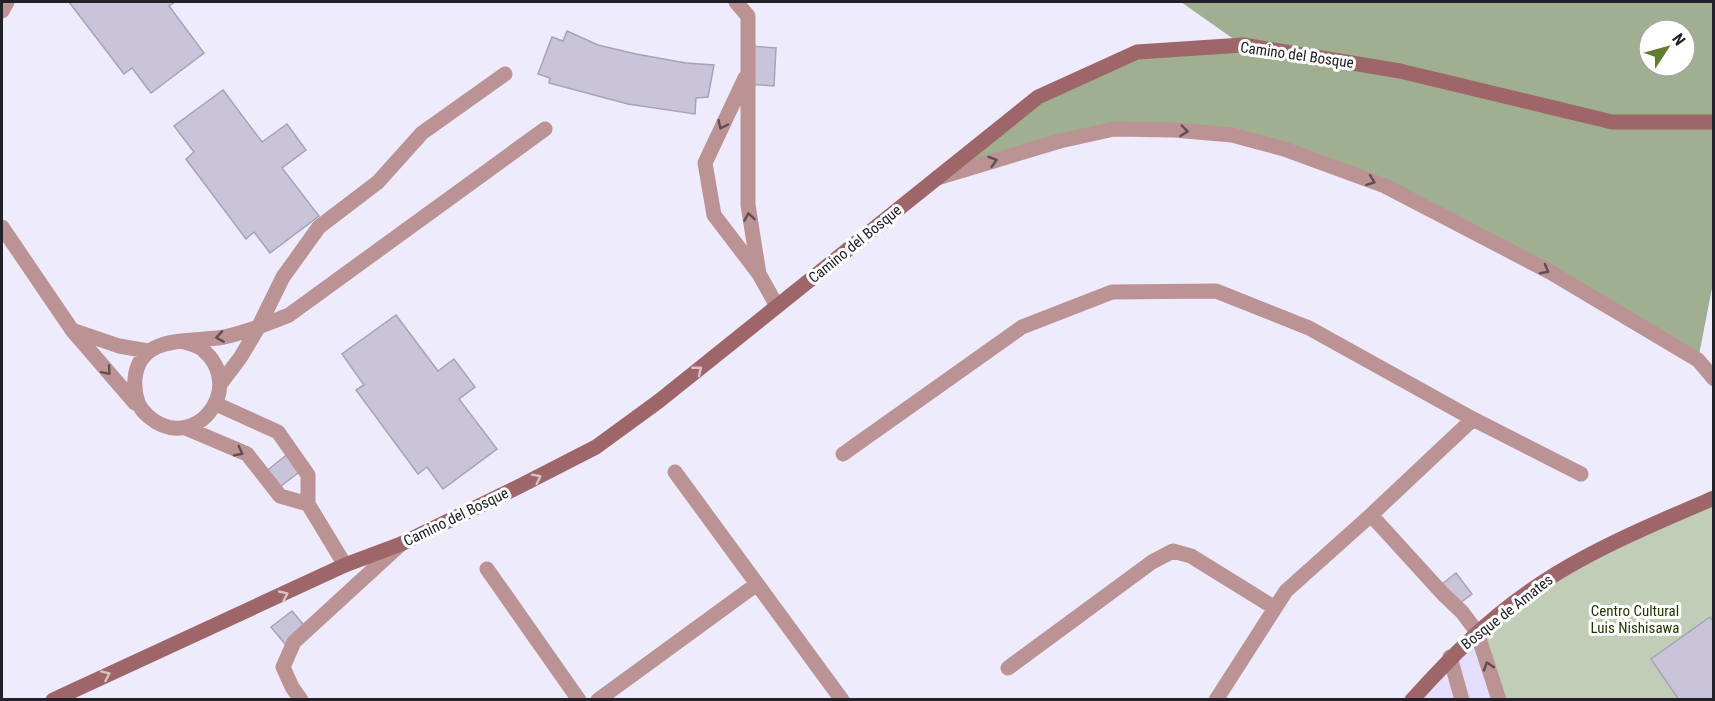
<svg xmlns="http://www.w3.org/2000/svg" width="1715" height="701" viewBox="0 0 1715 701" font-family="'Roboto Condensed',sans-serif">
<rect width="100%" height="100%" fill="#eeebfd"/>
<path fill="#e4ddfb" d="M 1477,632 L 1499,699 L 1412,700 Z"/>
<path fill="#c2cdb8" d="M 1713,498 L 1713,699 L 1499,699 L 1477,632 L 1530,591 Z"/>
<path fill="#9faf8f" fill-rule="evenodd" d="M 1181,2 L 1713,2 L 1714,278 L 1698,360 L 1385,186 L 1232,135 L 1114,129 L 937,178 L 1038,97 L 1137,52 L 1242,45 ZM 1649,30 L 1685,30 L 1685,66 L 1649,66 Z"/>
<path fill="#c9c4da" stroke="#a7a2b7" stroke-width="1.5" d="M 69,2 L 175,2 L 169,6 L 204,53 L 151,93 L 132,68 L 124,74 Z
M 567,31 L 598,45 L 636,54 L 686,63 L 714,65 L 708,97 L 696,98 L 695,114 L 628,104 L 549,83 L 550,78 L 538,74 L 552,37 L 563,41 Z
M 751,46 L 776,48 L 774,86 L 749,84 Z
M 223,90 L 262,142 L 287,124 L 306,150 L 282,168 L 319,216 L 270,253 L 254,232 L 246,239 L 186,159 L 194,152 L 174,126 Z
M 396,315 L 438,371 L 454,359 L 475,387 L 459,399 L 497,449 L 443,489 L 427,467 L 418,474 L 356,390 L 364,385 L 342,354 Z
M 290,452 L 302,470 L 277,489 L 264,473 Z
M 1456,573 L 1472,594 L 1456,606 L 1438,587 Z
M 292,611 L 307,629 L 286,645 L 271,627 Z
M 1710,617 L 1714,622 L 1714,700 L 1679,700 L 1651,659 Z"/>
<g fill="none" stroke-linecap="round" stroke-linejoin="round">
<path stroke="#bb9394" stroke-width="15" d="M 736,2 L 748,16 L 748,205 L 759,274
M 2,11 L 7,2
M 745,78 L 705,163 L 714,215 L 759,274 L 777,306
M 937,178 L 1060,141 L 1114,129 L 1174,130 L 1232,135 L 1284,149 L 1385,186 L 1550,272 L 1698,360 L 1714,379
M 2,227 L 72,330 L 135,403
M 72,330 L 119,346 L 148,351
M 181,341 C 188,343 197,345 202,349 C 249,388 193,456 148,416 C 137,407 134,393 135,379 C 139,333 191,343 224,337 C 247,332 267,324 289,315 L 545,129
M 221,383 L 240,358 L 258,328 L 283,277 L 319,227 L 378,182 L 422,133 L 505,74
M 216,404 L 278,432 L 308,475 L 308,504 L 345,565
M 186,428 L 247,454 L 280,496 L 308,504
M 843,454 L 1022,327 L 1112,292 L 1216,291 L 1309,328 L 1473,419 L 1581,474
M 675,472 L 842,700
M 1371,515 L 1443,594 L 1462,612 L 1477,632 L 1499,700
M 487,569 L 579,700
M 1450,657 L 1462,700
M 1008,668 L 1152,562 L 1173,551 L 1191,556 L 1275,608
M 301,700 L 292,687 L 283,667 L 294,642 L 401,544
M 598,700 L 757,584
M 1216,700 L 1286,591 L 1371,515 L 1473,419"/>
<path stroke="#9f6669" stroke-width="15" d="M 53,700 L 345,565 L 401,544 L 520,486 L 596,447 L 659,401 L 1038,97 L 1137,52 L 1243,45 L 1400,71 L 1612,122 L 1714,122
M 1412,700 C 1448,660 1485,622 1530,591 C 1583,553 1653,524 1714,498"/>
</g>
<defs><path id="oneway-chevron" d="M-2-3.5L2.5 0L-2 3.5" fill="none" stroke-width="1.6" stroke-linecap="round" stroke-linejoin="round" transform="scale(1.5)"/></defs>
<g stroke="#5f4e53">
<use href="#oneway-chevron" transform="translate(722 125) rotate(115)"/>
<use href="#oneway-chevron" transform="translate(1184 131) rotate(6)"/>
<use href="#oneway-chevron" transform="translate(993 161) rotate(-17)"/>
<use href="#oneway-chevron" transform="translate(1371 181) rotate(20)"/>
<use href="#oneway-chevron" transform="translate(749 217) rotate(-99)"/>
<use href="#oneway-chevron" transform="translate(1545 270) rotate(28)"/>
<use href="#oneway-chevron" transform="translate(220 337) rotate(171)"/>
<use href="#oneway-chevron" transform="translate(107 371) rotate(49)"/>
<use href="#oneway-chevron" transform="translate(239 452) rotate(27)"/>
<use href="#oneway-chevron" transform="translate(1488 666) rotate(-108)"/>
</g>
<g stroke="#d9c2c3">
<use href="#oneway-chevron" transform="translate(698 370) rotate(-39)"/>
<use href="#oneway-chevron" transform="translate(537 478) rotate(-27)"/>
<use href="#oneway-chevron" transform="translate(284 595) rotate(-25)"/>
<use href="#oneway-chevron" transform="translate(106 675) rotate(-24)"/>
</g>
<g text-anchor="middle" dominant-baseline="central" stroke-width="6" stroke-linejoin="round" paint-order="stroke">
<g font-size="15" fill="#222028" stroke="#fff">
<text transform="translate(1297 55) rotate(8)">Camino del Bosque</text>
<text transform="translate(855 244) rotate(-39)">Camino del Bosque</text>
<text transform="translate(456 517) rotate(-26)">Camino del Bosque</text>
<text transform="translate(1507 612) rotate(-38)">Bosque de Amates</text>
</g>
<g font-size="15" fill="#233704" stroke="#fff">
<text x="1635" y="611">Centro Cultural<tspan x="1635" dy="17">Luis Nishisawa</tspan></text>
</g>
</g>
<rect width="1715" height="701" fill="none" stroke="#222028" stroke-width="6"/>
<g transform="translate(1667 48) rotate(54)"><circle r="28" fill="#ffffff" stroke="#a7a6a9" stroke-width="1.5"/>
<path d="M0-4.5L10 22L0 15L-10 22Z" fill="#627c2f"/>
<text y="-9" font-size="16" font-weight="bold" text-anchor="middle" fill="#222028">N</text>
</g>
</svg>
